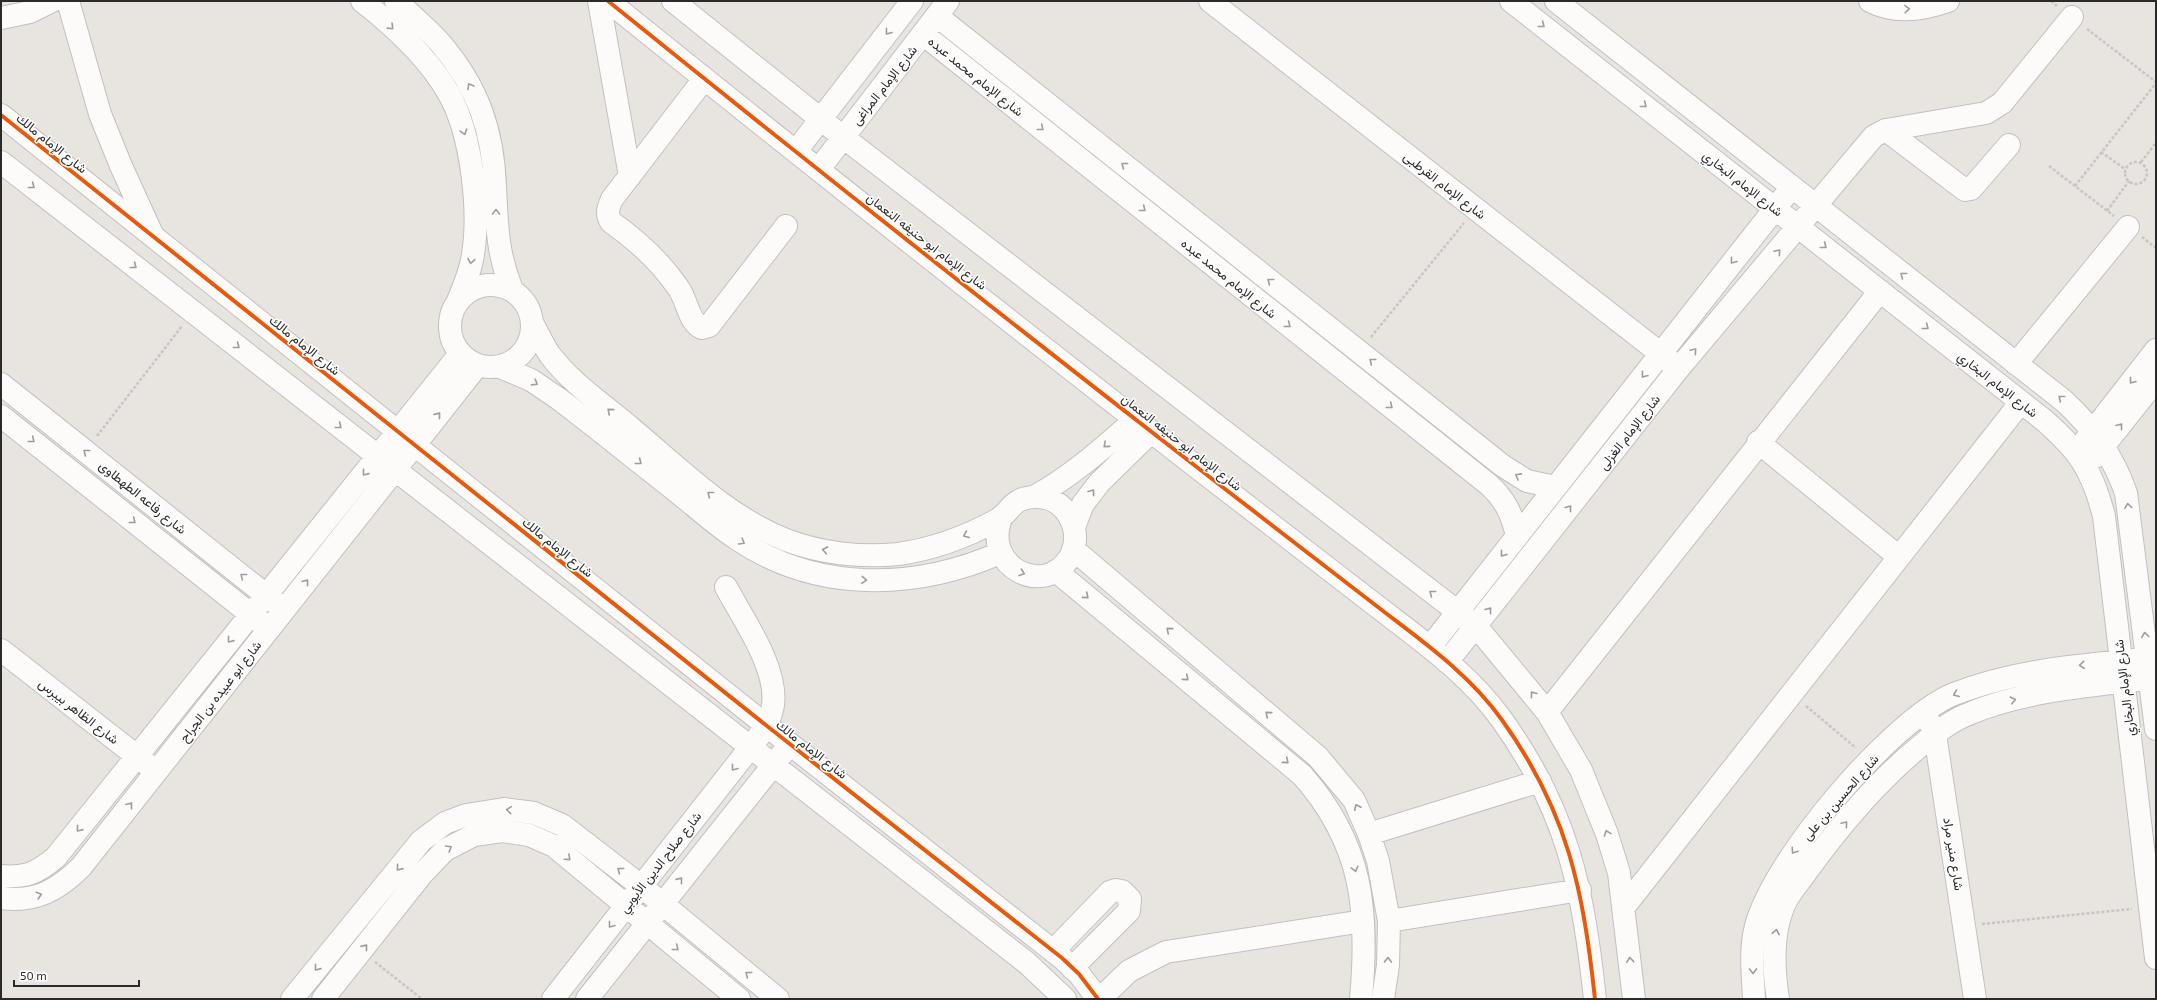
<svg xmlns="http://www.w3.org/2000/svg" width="2157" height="1000" viewBox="0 0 2157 1000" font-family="'Exo 2',Vazirmatn,sans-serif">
<rect width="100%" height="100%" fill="#e8e4e0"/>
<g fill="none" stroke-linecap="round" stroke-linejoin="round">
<defs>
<path id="minor" d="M 68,1 L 100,114 L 121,166 L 152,234
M 362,1 C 394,26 429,58 449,94 C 472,135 481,214 472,260 C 469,275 463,289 457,303
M 396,1 C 411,15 428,29 442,45 C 478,88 493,131 495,186 C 497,225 497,253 512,290
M 599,1 L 630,176
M 608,1 C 806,161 1006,319 1207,475 C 1262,518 1318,561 1374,604 C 1419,639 1469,673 1502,720 C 1568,812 1583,889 1595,999
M 673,1 L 843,137 L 1476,626 L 1547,712 L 1581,770 L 1607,834 L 1619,873 L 1634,999
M 1210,1 L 1679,368
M 1511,1 L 2045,421 C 2080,452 2092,470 2104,516 L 2156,958
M 1556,1 L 2064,401 C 2093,428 2113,456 2126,493 L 2156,729
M 1870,1 C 1895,14 1923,10 1948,1
M 937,16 L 1503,466 L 1527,481 L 1555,487
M 1,18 L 30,12 L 52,1
M 923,34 L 1488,484 C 1505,499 1512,514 1517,536
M 704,79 L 612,199 C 608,208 606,214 611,222 C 638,241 661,262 679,289 C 687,300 689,323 702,328 L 709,326 L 786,226
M 1,115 L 767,726 L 1062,958 L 1079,974 L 1098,999
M 1886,130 L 1965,190 L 1971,189 L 2009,145
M 796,151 L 912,1
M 1,162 L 1027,963 L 1065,999
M 819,169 L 948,1
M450 326a41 41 0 1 1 82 0a41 41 0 1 1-82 0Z
M 532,323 C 538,333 543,345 550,355 C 572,384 604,405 631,428 C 679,468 727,517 786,540 C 820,553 861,558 898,554 C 934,549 966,537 997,520 C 1011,512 1011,498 1034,497 C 1065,495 1085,530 1070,557 C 1044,599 982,566 1001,518
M 2016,364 L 2128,227
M 500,367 L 531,380 L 559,399 C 597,428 634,458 671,487 C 693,504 714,524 737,539 C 817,593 915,590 1000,553
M 1,384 L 277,604
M 1,416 L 263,624
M 2085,441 L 2156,350
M 1758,442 L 1899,557
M 2095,457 L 2156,380
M 1034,497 C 1072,476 1103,448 1136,419
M 1074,527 L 1083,504 L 1099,483 L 1151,432
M 1073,549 L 1318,757 L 1354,800 L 1369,834 L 1378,861 L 1389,921 L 1388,965 L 1383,999
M 1056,571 L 1302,775 C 1363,844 1369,910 1361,999
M 1430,647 L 1784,197
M 1,650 L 148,765
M 1447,662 L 1679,368 L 1874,136 L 1886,130 L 1986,113 L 2002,103 L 2072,17
M 1547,712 L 1880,291
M 1930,723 L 1935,734 L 1975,999
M 1369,834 L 1540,781
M 1,876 C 26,878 37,873 56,857 L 460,354
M 1,898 C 35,903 58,890 81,867 L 477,366
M 1624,907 L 2021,402
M 1389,921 L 1580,890
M 1053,951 L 1110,892 L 1116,890 L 1122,891 L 1130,899 L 1129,911 L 1072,968
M 292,999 L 421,841 L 445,823 L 466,815 L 504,809 L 534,813 L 562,825 L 641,886 L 778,999
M 323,999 L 422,874 L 445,850 L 474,835 L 502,831 L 529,835 L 554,846 L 739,999
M 553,999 L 767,726 C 769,719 772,712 773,705 C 778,668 743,619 726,587
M 587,999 L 782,754
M 1100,999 L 1129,971 L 1166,952 L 1363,921
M 1754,999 C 1753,977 1750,951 1755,930 C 1769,864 1892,719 1954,694 C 2013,671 2073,666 2135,660
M 1778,999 C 1773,967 1771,931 1786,901 C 1791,891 1800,881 1807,871 C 1841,824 1880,778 1925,742 C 1937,732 1951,721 1966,715 C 2019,692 2080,687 2137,680"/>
</defs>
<use href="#minor" stroke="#c2c1c1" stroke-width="24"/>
<path stroke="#c6c6c5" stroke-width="2.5" stroke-dasharray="3 2" stroke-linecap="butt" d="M 2051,1 L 2057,6
M 2087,29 L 2156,82
M 2101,152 L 2125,169
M2125 173a11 11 0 1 1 22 0a11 11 0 1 1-22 0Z
M 2141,162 L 2156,143
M 2049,166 L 2114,216
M 2075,186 L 2156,83
M 2107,211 L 2129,181
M 2142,237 L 2156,248
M 1371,337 L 1464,223
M 97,436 L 182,326
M 1806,706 L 1856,748
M 1982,924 L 2132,909
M 375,962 L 422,999"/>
<use href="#minor" stroke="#fcfbfa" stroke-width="22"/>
<defs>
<path id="cycleway" d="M 608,1 C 806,161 1006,319 1207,475 C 1262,518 1318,561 1374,604 C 1419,639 1469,673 1502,720 C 1568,812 1583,889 1595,999
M 1,115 L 767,726 L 1062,958 L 1079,974 L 1098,999"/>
</defs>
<use href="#cycleway" stroke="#fff" stroke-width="6"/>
<use href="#cycleway" stroke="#e8590c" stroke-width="4"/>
</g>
<defs><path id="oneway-chevron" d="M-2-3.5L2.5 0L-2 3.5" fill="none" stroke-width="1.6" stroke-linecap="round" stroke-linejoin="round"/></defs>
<g stroke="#9e9d9c">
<use href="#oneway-chevron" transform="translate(1907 9) rotate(-1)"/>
<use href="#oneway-chevron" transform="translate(1542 25) rotate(38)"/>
<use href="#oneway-chevron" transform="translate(391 27) rotate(44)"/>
<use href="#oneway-chevron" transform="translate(888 32) rotate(128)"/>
<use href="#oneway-chevron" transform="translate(470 86) rotate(-120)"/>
<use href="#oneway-chevron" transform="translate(1644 105) rotate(38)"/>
<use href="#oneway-chevron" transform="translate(1041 128) rotate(39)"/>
<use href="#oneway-chevron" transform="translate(464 132) rotate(72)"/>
<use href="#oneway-chevron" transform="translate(1124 165) rotate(-142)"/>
<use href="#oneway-chevron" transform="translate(32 186) rotate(38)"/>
<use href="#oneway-chevron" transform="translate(1143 209) rotate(39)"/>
<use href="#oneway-chevron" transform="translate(496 212) rotate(-90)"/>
<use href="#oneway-chevron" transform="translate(1824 246) rotate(38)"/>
<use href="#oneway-chevron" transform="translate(1778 252) rotate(-50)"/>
<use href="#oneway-chevron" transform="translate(471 261) rotate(101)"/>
<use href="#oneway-chevron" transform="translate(1733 261) rotate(128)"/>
<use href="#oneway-chevron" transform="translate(134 266) rotate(38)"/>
<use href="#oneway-chevron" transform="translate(1903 275) rotate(-142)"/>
<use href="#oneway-chevron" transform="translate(1270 281) rotate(-142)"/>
<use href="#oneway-chevron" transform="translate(1288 325) rotate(39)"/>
<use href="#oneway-chevron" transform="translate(1926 327) rotate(38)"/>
<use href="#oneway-chevron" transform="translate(237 346) rotate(38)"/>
<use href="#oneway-chevron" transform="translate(1694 351) rotate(-50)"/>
<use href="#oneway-chevron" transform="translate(1372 361) rotate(-141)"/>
<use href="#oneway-chevron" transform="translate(1644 375) rotate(128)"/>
<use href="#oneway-chevron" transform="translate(2132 381) rotate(128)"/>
<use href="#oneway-chevron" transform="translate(535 383) rotate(32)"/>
<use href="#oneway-chevron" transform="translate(2061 398) rotate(-142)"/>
<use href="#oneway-chevron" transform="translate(1390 406) rotate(39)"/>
<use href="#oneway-chevron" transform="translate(610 411) rotate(-140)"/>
<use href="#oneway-chevron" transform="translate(438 415) rotate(-51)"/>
<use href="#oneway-chevron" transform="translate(339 426) rotate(38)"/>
<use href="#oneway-chevron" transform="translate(2120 426) rotate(-52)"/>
<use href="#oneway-chevron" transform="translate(32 440) rotate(39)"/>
<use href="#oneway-chevron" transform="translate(1106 445) rotate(139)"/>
<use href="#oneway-chevron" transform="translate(86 452) rotate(-141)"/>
<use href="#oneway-chevron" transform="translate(639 462) rotate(38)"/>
<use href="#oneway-chevron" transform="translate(365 473) rotate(129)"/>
<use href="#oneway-chevron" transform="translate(1518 476) rotate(-151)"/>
<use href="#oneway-chevron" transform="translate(1092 492) rotate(-53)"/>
<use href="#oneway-chevron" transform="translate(710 494) rotate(-142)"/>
<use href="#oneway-chevron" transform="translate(2128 506) rotate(-98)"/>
<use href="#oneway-chevron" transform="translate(1569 508) rotate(-52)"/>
<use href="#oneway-chevron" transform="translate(133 521) rotate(39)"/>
<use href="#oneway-chevron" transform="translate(966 535) rotate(157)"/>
<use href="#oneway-chevron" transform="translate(742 542) rotate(31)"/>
<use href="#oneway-chevron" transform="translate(825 550) rotate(-169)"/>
<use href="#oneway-chevron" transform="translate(1503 554) rotate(128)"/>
<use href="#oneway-chevron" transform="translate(1022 573) rotate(20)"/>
<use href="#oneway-chevron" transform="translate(243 576) rotate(-141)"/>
<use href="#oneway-chevron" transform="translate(864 580) rotate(4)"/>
<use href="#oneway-chevron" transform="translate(306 582) rotate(-52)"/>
<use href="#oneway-chevron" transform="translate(1432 593) rotate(-142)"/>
<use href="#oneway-chevron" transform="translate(1086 596) rotate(40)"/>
<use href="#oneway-chevron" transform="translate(1489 610) rotate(-52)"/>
<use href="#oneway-chevron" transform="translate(1169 630) rotate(-140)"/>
<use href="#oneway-chevron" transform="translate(2145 635) rotate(-97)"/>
<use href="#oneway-chevron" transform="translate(230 640) rotate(129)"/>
<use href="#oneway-chevron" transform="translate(2082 665) rotate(175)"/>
<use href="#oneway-chevron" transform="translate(1186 678) rotate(40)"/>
<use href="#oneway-chevron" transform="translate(1533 694) rotate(-128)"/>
<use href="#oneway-chevron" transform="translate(1956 694) rotate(158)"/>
<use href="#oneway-chevron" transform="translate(2013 700) rotate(-12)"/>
<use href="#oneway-chevron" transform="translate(1268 714) rotate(-140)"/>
<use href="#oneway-chevron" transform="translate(1286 761) rotate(40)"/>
<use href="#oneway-chevron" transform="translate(734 768) rotate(128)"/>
<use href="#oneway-chevron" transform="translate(130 805) rotate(-52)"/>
<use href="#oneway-chevron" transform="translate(1357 807) rotate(-115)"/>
<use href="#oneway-chevron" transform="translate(509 810) rotate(-175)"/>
<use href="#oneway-chevron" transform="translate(1845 824) rotate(-50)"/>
<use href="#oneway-chevron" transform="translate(79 829) rotate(129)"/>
<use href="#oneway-chevron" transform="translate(1607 833) rotate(-110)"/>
<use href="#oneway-chevron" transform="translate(449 848) rotate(-31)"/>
<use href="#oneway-chevron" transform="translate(1794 851) rotate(124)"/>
<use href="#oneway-chevron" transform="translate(568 858) rotate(42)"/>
<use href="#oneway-chevron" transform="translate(399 868) rotate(129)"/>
<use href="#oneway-chevron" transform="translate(1355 869) rotate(75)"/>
<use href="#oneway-chevron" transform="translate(620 870) rotate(-142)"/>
<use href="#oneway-chevron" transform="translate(680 880) rotate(-51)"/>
<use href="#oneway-chevron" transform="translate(39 895) rotate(-16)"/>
<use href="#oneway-chevron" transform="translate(611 925) rotate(128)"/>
<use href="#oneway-chevron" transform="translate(1776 932) rotate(-80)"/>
<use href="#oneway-chevron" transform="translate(365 947) rotate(-51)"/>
<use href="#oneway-chevron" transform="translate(676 948) rotate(39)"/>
<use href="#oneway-chevron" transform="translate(1388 960) rotate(-88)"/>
<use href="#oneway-chevron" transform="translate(1630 960) rotate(-96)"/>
<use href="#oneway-chevron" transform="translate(317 968) rotate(129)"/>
<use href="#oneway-chevron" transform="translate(1753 971) rotate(89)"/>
<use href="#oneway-chevron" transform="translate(748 974) rotate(-141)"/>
</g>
<g text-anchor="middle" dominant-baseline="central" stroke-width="3" stroke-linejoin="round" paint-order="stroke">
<g font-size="13" fill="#2a2a2a" stroke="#fff">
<text transform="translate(976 76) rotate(39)">شارع الإمام محمد عبده</text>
<text transform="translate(884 85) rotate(-52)">شارع الإمام المراغى</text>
<text transform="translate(52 143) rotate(39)">شارع الإمام مالك</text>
<text transform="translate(1743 183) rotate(38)">شارع الإمام البخاري</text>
<text transform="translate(1445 185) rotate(38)">شارع الإمام القرطبى</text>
<text transform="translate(927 241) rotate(38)">شارع الإمام ابو حنيفه النعمان</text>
<text transform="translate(1229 278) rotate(39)">شارع الإمام محمد عبده</text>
<text transform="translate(305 345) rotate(39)">شارع الإمام مالك</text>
<text transform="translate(1998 384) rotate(38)">شارع الإمام البخاري</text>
<text transform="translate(1629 432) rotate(-52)">شارع الإمام الغزلى</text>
<text transform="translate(1182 442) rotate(38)">شارع الإمام ابو حنيفه النعمان</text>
<text transform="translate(143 497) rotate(39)">شارع رفاعه الطهطاوى</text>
<text transform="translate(558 547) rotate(39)">شارع الإمام مالك</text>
<text transform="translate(2124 688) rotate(-97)">شارع الإمام البخاري</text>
<text transform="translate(220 691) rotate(-52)">شارع ابو عبيده بن الجراح</text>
<text transform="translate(79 711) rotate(38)">شارع الظاهر بيبرس</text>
<text transform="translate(812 749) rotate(38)">شارع الإمام مالك</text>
<text transform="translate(1840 797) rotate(-49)">شارع الحسين بن على</text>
<text transform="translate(1954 854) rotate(81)">شارع منير مراد</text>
<text transform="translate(660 862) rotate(-52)">شارع صلاح الدين الأيوبي</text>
</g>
</g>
<rect width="2157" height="1000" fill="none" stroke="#2a2a2a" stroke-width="4"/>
<path d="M14 980v6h125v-6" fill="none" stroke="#2a2a2a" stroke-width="2"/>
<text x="20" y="980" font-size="12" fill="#2a2a2a" stroke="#ffffff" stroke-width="3" paint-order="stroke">50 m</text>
</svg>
